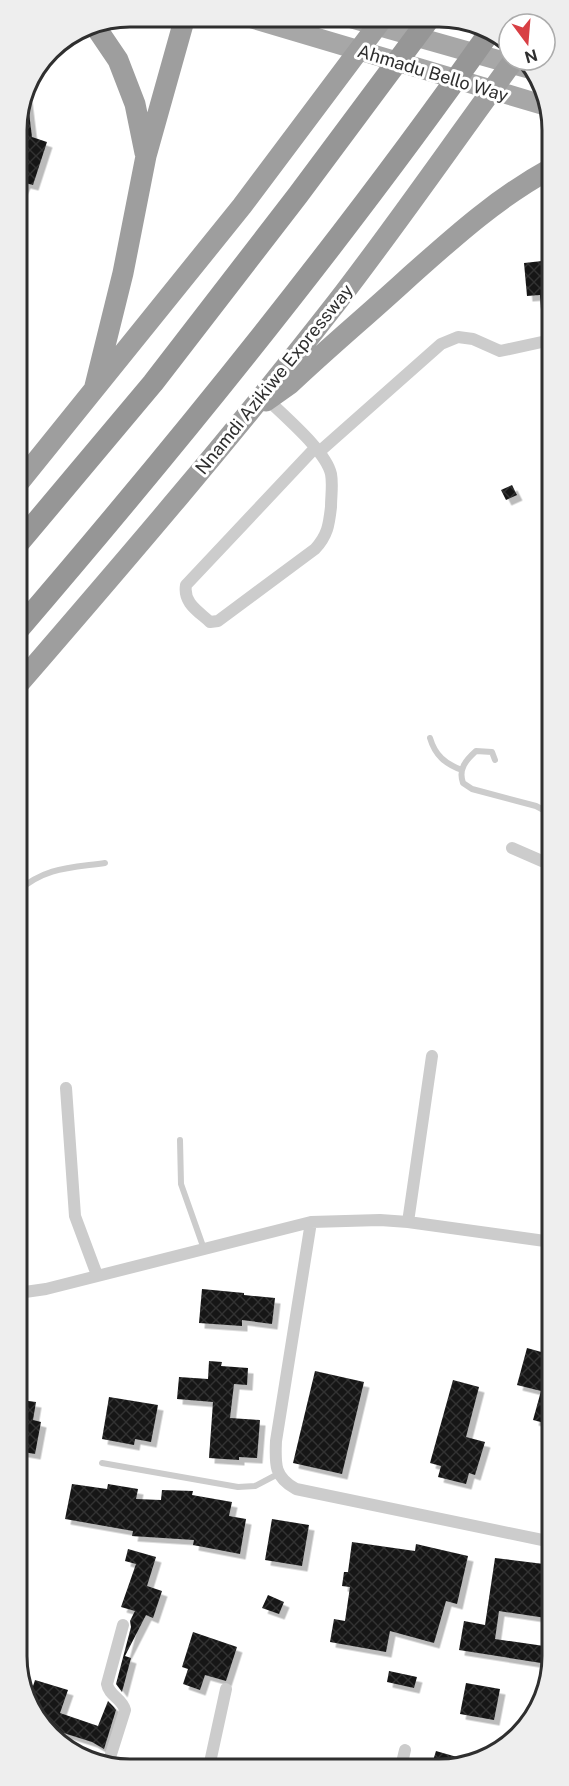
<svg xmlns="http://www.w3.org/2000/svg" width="569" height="1786" viewBox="0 0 569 1786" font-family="'Public Sans',sans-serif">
<defs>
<pattern id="building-cross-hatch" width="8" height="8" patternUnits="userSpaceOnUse" patternTransform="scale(1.5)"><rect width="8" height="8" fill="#161616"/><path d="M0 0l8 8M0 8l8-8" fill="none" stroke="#303030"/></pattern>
<filter id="shadow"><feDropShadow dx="5.5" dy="5.5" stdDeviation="0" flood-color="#0004"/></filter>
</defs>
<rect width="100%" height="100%" fill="#fff"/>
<path fill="url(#building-cross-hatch)" filter="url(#shadow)" d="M 26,88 L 32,137 L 47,142 L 33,185 L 25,183 L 17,201 L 17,154 L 24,132 L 17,133 L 17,122 Z
M 551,260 L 551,323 L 542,324 L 540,295 L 527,296 L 524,263 Z
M 512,485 L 517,495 L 506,500 L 501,490 Z
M 202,1289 L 244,1293 L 244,1295 L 275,1298 L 272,1324 L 242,1320 L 242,1326 L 199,1323 Z
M 527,1348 L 552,1355 L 552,1394 L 549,1403 L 552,1404 L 552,1425 L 533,1420 L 541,1391 L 517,1385 Z
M 209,1361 L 222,1362 L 221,1366 L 248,1368 L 247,1385 L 234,1384 L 230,1418 L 260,1420 L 257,1458 L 239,1457 L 239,1460 L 209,1458 L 213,1402 L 177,1399 L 179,1377 L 208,1379 Z
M 315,1371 L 364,1382 L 342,1474 L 293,1463 Z
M 453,1380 L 479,1387 L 466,1437 L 485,1442 L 475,1475 L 469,1473 L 466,1484 L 438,1477 L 441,1466 L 430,1463 Z
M 109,1397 L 158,1405 L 151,1442 L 135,1439 L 134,1445 L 102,1439 Z
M 21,1400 L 36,1402 L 33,1420 L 41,1422 L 35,1454 L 18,1451 L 18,1412 Z
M 72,1484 L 107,1489 L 108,1484 L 138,1489 L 136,1499 L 161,1500 L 162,1490 L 193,1491 L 192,1495 L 232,1502 L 229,1516 L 246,1519 L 240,1554 L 193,1545 L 194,1540 L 132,1536 L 133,1531 L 65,1519 Z
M 272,1519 L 309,1525 L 302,1566 L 265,1560 Z
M 352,1542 L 415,1551 L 416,1544 L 468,1556 L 457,1604 L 446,1601 L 434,1643 L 390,1631 L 386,1652 L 330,1642 L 334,1619 L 345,1621 L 350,1587 L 342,1586 L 344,1572 L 348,1572 Z
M 128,1549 L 156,1557 L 147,1586 L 162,1591 L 153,1618 L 146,1615 L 125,1656 L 131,1658 L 122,1692 L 116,1684 L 131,1627 L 130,1621 L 135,1611 L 121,1607 L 136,1564 L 125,1561 Z
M 495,1558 L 552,1565 L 546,1618 L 499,1611 L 495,1639 L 544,1646 L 541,1663 L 459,1650 L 464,1621 L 485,1625 Z
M 268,1595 L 284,1602 L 279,1614 L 262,1608 Z
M 193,1632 L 237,1647 L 226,1681 L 205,1675 L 200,1690 L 183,1684 L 188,1669 L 182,1667 Z
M 389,1671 L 417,1677 L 414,1688 L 387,1682 Z
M 35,1680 L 68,1690 L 60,1713 L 98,1726 L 108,1701 L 113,1706 L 116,1710 L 104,1749 L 92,1742 L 54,1730 L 52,1737 L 50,1736 L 29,1698 Z
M 466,1683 L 500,1689 L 494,1720 L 460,1714 Z
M 436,1751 L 471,1761 L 461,1767 L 431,1767 Z"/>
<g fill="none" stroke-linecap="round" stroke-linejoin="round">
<path stroke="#ccc" stroke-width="6" d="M 430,738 C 435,755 445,764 462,770
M 495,760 L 492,752 L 476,751 C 466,760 458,769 463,783 L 472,789 L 536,806 L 551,814
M 18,891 C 46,867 70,868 105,863
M 180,1140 L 181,1184 L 204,1249
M 102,1463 L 238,1487 L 255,1486 L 278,1474"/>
<path stroke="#ccc" stroke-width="12" d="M 268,400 C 285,417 326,451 331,474 C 333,484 331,496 331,507 C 329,524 328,535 315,549 L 218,621 L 210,622 C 198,611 183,603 186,585 L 315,448
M 319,452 L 441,344 L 458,337 L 473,339 L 500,351 L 551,340
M 512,848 L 551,865
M 66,1088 L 75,1216 L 97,1275
M 311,1222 L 276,1441 C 275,1464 274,1477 296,1489 L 552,1542
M 408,1222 L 432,1056
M 18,1293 L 46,1289 L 311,1222 L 380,1220 L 408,1222 L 552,1242
M 107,1767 L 125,1710 C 122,1698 109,1696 107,1684 L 123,1625
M 209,1767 L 226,1689
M 401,1767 L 405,1750"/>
<path stroke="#a7a7a7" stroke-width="20" d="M 247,17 L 550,107
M 350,18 L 530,69"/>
<path stroke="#9e9e9e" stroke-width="21" d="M 97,29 L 118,60 L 135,104 L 145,153
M 95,386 L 123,273 L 146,156 L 185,17
M 266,401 L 290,384 C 329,347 370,313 409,277 C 455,236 497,198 550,169
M 17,485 L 242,206 L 383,18
M 17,686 C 126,560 235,433 337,302 C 398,223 455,140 514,60"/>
<path stroke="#969696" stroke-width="22" d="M 17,545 L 153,383 L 298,195 L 429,19
M 17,631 C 182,439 343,240 489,33"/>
</g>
<g text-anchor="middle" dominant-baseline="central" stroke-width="6" stroke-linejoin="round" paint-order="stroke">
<g font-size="18" fill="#2f2f2f" stroke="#fff">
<text transform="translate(433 73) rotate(17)">Ahmadu Bello Way</text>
<text transform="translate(274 379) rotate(-51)">Nnamdi Azikiwe Expressway</text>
</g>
</g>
<path d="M0 0H569V1786H0ZM130 27H439A103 103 0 0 1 542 130V1656A103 103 0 0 1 439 1759H130A103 103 0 0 1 27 1656V130A103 103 0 0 1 130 27Z" fill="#eee" fill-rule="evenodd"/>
<path fill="none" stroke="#2f2f2f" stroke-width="3" d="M130 27H439A103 103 0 0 1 542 130V1656A103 103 0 0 1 439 1759H130A103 103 0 0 1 27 1656V130A103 103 0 0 1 130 27Z"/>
<g transform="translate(527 42) rotate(164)"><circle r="28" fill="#ffffff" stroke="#acacac" stroke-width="1.5"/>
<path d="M0-4.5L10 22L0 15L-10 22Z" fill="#d83f44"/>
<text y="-9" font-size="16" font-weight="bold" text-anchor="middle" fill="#2f2f2f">N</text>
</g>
</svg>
